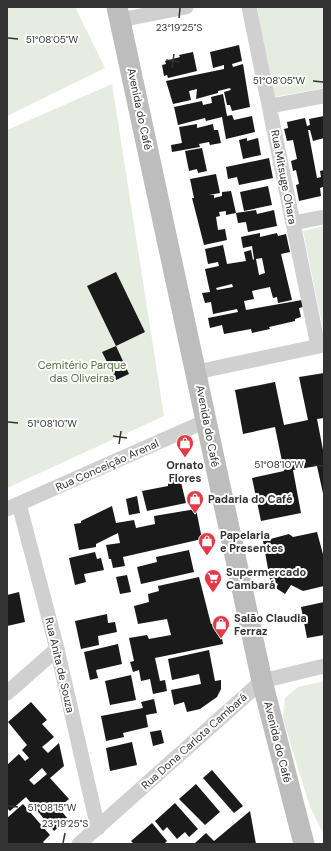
<svg xmlns="http://www.w3.org/2000/svg" width="331" height="851" viewBox="0 0 331 851" font-family="'DM Sans',sans-serif">
<rect width="100%" height="100%" fill="#fff"/>
<path fill="#e6ecdf" d="M 7,7 L 75,7 L 105,68 L 7,116 Z
M 257,7 L 324,7 L 324,88 L 274,97 Z
M 112,84 L 164,416 L 7,488 L 7,130 Z
M 324,226 L 324,335 L 303,231 Z
M 324,681 L 324,835 L 310,807 L 283,719 L 285,698 L 298,687 Z"/>
<path fill="#1a1a1a" fill-rule="evenodd" d="M 239,45 L 242,61 L 232,64 L 233,67 L 243,64 L 250,107 L 232,111 L 230,105 L 227,105 L 224,92 L 231,90 L 230,88 L 218,91 L 218,93 L 196,99 L 197,89 L 189,91 L 191,100 L 173,104 L 166,81 L 224,69 L 224,65 L 213,68 L 210,52 Z
M 193,52 L 197,71 L 168,78 L 167,75 L 164,76 L 162,65 L 166,64 L 165,61 L 180,57 L 179,55 Z
M 223,94 L 227,116 L 232,115 L 234,120 L 252,116 L 255,132 L 226,139 L 222,117 L 206,121 L 205,118 L 178,125 L 174,107 L 202,101 L 203,105 L 212,103 L 211,97 Z
M 324,116 L 324,138 L 313,141 L 310,130 L 308,130 L 317,178 L 321,177 L 320,171 L 324,170 L 324,190 L 323,187 L 320,188 L 321,196 L 299,201 L 296,185 L 299,184 L 296,170 L 293,171 L 291,161 L 297,159 L 293,140 L 287,141 L 284,129 L 288,128 L 287,122 L 305,118 L 307,126 L 310,125 L 309,119 Z
M 197,124 L 197,128 L 213,124 L 214,130 L 218,130 L 221,143 L 210,145 L 209,142 L 199,144 L 200,147 L 172,152 L 171,145 L 182,143 L 179,127 Z
M 247,138 L 247,141 L 258,138 L 261,155 L 243,159 L 239,140 Z
M 202,148 L 207,171 L 198,173 L 197,169 L 189,171 L 185,151 Z
M 269,158 L 273,178 L 239,185 L 237,177 L 228,179 L 226,167 Z
M 216,174 L 220,193 L 209,195 L 214,195 L 214,198 L 222,196 L 222,192 L 231,191 L 236,213 L 256,210 L 257,214 L 274,210 L 277,226 L 248,232 L 246,222 L 238,223 L 236,213 L 226,215 L 226,211 L 219,212 L 220,216 L 216,217 L 218,230 L 225,229 L 227,240 L 204,245 L 192,198 L 194,198 L 190,179 Z
M 268,186 L 272,205 L 244,211 L 240,192 Z
M 260,233 L 260,237 L 277,233 L 278,236 L 286,234 L 290,252 L 281,254 L 292,300 L 278,303 L 277,297 L 273,298 L 270,287 L 252,291 L 254,299 L 244,301 L 246,310 L 302,300 L 303,307 L 299,308 L 301,317 L 295,319 L 295,321 L 269,327 L 270,329 L 252,333 L 251,329 L 224,334 L 222,325 L 210,328 L 208,318 L 238,312 L 237,309 L 213,314 L 211,302 L 205,303 L 202,293 L 210,292 L 205,269 L 219,266 L 218,262 L 208,264 L 205,249 L 223,245 L 227,264 L 246,261 L 244,252 L 251,250 L 253,260 L 254,259 L 252,246 L 243,248 L 241,237 ZM 262,258 L 265,273 L 259,275 L 256,259 ZM 232,284 L 233,287 L 217,290 L 216,288 Z
M 116,272 L 145,332 L 116,346 L 87,286 Z
M 116,346 L 129,374 L 116,380 L 102,352 Z
M 324,373 L 324,418 L 317,419 L 324,455 L 324,498 L 317,466 L 293,470 L 301,513 L 261,521 L 252,478 L 284,471 L 275,427 L 243,434 L 235,390 L 275,382 L 284,425 L 308,420 L 299,377 Z
M 180,478 L 186,503 L 147,511 L 142,491 L 168,486 L 168,481 Z
M 137,496 L 140,513 L 129,515 L 126,499 Z
M 112,506 L 116,523 L 134,520 L 136,528 L 155,524 L 154,516 L 196,509 L 202,539 L 123,557 L 125,566 L 113,568 L 111,559 L 109,559 L 106,545 L 120,543 L 118,533 L 96,544 L 96,547 L 79,550 L 74,524 L 81,523 L 81,521 Z
M 317,532 L 324,558 L 324,586 L 303,591 L 291,585 L 285,594 L 276,588 L 278,584 L 270,580 L 263,541 L 289,534 L 293,537 Z
M 189,550 L 194,572 L 141,584 L 137,567 L 157,562 L 156,557 Z
M 95,552 L 97,559 L 101,558 L 104,570 L 84,574 L 86,582 L 75,585 L 69,558 Z
M 127,575 L 131,592 L 120,594 L 116,577 Z
M 199,577 L 211,624 L 219,622 L 223,644 L 155,658 L 160,681 L 165,680 L 167,691 L 153,694 L 150,679 L 141,681 L 139,670 L 133,672 L 130,662 L 134,661 L 129,638 L 147,635 L 149,639 L 171,635 L 167,619 L 138,624 L 134,606 L 149,602 L 148,594 L 159,591 L 158,586 Z
M 19,592 L 25,622 L 7,626 L 7,595 Z
M 324,602 L 324,635 L 307,638 L 301,607 Z
M 107,614 L 108,623 L 115,622 L 117,632 L 98,636 L 99,645 L 81,649 L 75,621 Z
M 118,644 L 122,664 L 96,670 L 98,678 L 90,680 L 84,652 Z
M 209,650 L 215,681 L 221,680 L 221,689 L 217,697 L 200,709 L 187,712 L 184,702 L 174,705 L 171,690 L 201,684 L 199,674 L 172,680 L 168,659 Z
M 131,675 L 136,700 L 110,705 L 105,681 Z
M 154,699 L 157,713 L 146,715 L 148,727 L 123,733 L 124,737 L 106,741 L 101,716 L 143,708 L 141,702 Z
M 31,702 L 47,720 L 42,724 L 54,737 L 42,747 L 48,753 L 59,743 L 64,766 L 50,778 L 69,799 L 63,804 L 63,813 L 68,819 L 54,831 L 26,797 L 10,811 L 7,808 L 7,765 L 19,754 L 25,761 L 29,758 L 22,750 L 27,745 L 8,722 ZM 42,768 L 47,774 L 34,785 L 29,780 Z
M 161,730 L 164,743 L 153,746 L 150,732 Z
M 132,742 L 137,765 L 110,771 L 106,748 Z
M 212,770 L 243,806 L 234,813 L 203,778 Z
M 196,784 L 220,812 L 205,825 L 179,799 Z
M 175,803 L 198,829 L 189,837 L 185,832 L 177,839 L 167,827 L 163,831 L 155,821 Z
M 23,804 L 50,835 L 43,842 L 45,844 L 7,844 L 7,818 Z
M 250,811 L 256,844 L 194,844 L 206,833 L 214,841 Z
M 152,823 L 167,841 L 164,844 L 134,844 L 131,841 Z"/>
<g fill="none" stroke-linecap="round" stroke-linejoin="round">
<path stroke="#d0d0d0" stroke-width="15" d="M 249,7 L 318,346
M 120,20 L 186,7
M 270,106 L 324,96
M 293,223 L 324,217
M 197,372 L 324,345
M 19,504 L 57,649 L 98,828
M 7,509 L 206,421
M 7,693 L 57,649
M 79,844 L 262,681 L 324,666"/>
<path stroke="#bdbdbd" stroke-width="21" d="M 117,7 L 262,681 L 304,844"/>
</g>
<path fill="none" stroke="#333" stroke-width="1.5" d="M 179,18 L 180,8M 8,38 L 18,39M 166,60 L 180,62M 172,68 L 174,54M 313,81 L 323,82M 8,422 L 18,423M 113,436 L 127,438M 119,444 L 121,431M 313,465 L 323,466M 8,806 L 18,807M 63,843 L 65,833"/>
<defs>
<symbol id="shop-pin" viewBox="-11 -11 22 30"><path d="M0 17L-7.5 6A9.5 9.5 0 1 1 7.5 6Z" fill="#e63946" stroke="#fff"/><path d="M-5-2.5h2.3a2.7 3.5 0 0 1 5.4 0H5L5.5 6h-11ZM-1.5-2.5h3a1.5 2.3 0 0 0-3 0Z" fill="#fff"/></symbol>
<symbol id="supermarket-pin" viewBox="-11 -11 22 30"><path d="M0 17L-7.5 6A9.5 9.5 0 1 1 7.5 6Z" fill="#e63946" stroke="#fff"/><path d="M-6-5.5h2.5l.6 2H6L4.5 2H-2.5L-4.4-4H-6ZM-1.5 3.2a1.3 1.3 0 1 0 .1 0ZM3 3.2a1.3 1.3 0 1 0 .1 0Z" fill="#fff"/></symbol>
</defs>
<g fill-rule="evenodd">
<use href="#shop-pin" x="175" y="433" width="20" height="27"/>
<use href="#shop-pin" x="185" y="489" width="20" height="27"/>
<use href="#shop-pin" x="197" y="531" width="20" height="27"/>
<use href="#supermarket-pin" x="203" y="568" width="20" height="27"/>
<use href="#shop-pin" x="211" y="614" width="20" height="27"/>
</g>
<g text-anchor="middle" dominant-baseline="central" stroke-width="4" stroke-linejoin="round" paint-order="stroke">
<g font-size="11" fill="#333" stroke="#fff">
<text transform="translate(140 109) rotate(78)">Avenida do Café</text>
<text transform="translate(284 177) rotate(79)">Rua Mitsuge Ohara</text>
<text transform="translate(208 426) rotate(79)">Avenida do Café</text>
<text transform="translate(107 465) rotate(-24)">Rua Conceição Arenal</text>
<text transform="translate(60 665) rotate(77)">Rua Anita de Souza</text>
<text transform="translate(194 741) rotate(-42)">Rua Dona Carlota Cambará</text>
<text transform="translate(278 742) rotate(76)">Avenida do Café</text>
</g>
<g font-size="11" fill="#56703f" stroke="#fff">
<text x="82" y="365">Cemitério Parque<tspan x="82" dy="13">das Oliveiras</tspan></text>
</g>
<g font-size="11" font-weight="bold" fill="#333" stroke="#fff" text-anchor="start">
<text x="185" y="465" text-anchor="middle">Ornato<tspan x="185" dy="13">Flores</tspan></text>
<text x="208" y="499">Padaria do Café</text>
<text x="220" y="535">Papelaria<tspan x="220" dy="13">e Presentes</tspan></text>
<text x="226" y="572">Supermercado<tspan x="226" dy="13">Cambará</tspan></text>
<text x="234" y="618">Salão Claudia<tspan x="234" dy="13">Ferraz</tspan></text>
</g>
</g>
<g font-size="10" text-anchor="middle" fill="#333" stroke="#fff" stroke-width="4" stroke-linejoin="round" paint-order="stroke">
<text x="179" y="31">23°19'25"S</text>
<text x="52" y="43">51°08'05"W</text>
<text x="279" y="84">51°08'05"W</text>
<text x="52" y="427">51°08'10"W</text>
<text x="279" y="468">51°08'10"W</text>
<text x="52" y="811">51°08'15"W</text>
<text x="65" y="827">23°19'25"S</text>
</g>
<rect width="331" height="851" fill="none" stroke="#333333" stroke-width="16"/>
</svg>
